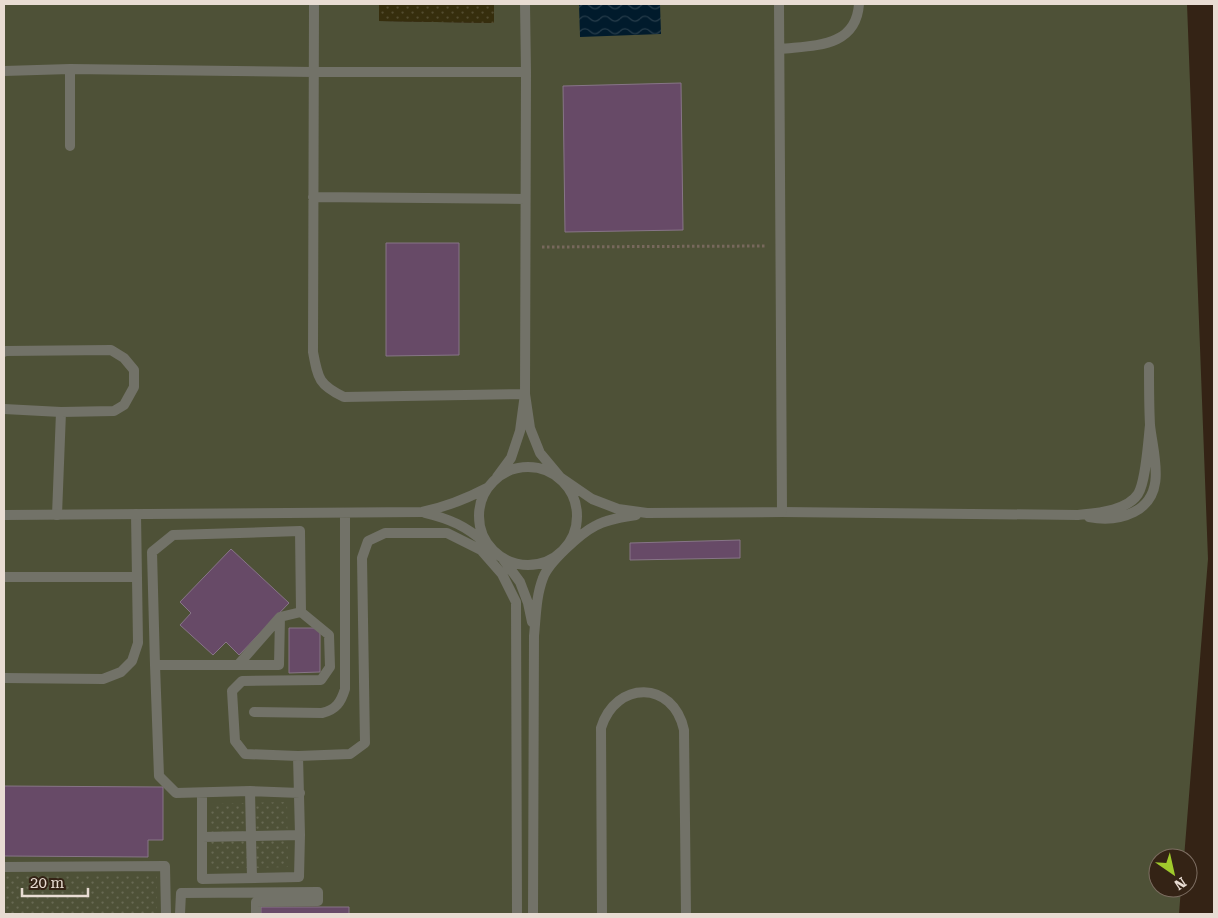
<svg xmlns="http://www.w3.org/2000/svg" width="1218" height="918" viewBox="0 0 1218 918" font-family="'Roboto Serif',serif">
<defs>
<pattern id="sand-dots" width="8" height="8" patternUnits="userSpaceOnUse" patternTransform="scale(1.25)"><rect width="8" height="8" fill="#362e0d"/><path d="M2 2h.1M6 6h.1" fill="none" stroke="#534c2f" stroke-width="1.8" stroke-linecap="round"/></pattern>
<pattern id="park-dots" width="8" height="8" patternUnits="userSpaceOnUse" patternTransform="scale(1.25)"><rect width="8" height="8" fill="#4e5137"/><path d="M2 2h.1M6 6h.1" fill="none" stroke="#686953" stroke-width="1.8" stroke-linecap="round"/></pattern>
<pattern id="water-waves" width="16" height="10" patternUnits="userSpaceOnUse" patternTransform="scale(1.25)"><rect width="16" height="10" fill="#011b2c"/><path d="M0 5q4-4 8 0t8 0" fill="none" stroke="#263c4a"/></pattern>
</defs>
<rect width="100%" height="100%" fill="#342315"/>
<path fill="#4e5137" d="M 4,4 L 379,4 L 379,21 L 494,23 L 494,4 L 1187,4 L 1208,559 L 1184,858 L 1158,858 L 1158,888 L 1181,888 L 1179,914 L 4,914 Z"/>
<path fill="url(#sand-dots)" d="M 379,4 L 494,4 L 494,23 L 379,21 Z"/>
<path fill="url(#park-dots)" d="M 287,802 L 288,867 L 211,869 L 210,804 Z
M 157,875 L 157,914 L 4,914 L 4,876 Z"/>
<path fill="url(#water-waves)" d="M 579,4 L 660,4 L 661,34 L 580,37 Z"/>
<path fill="#674a67" stroke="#877587" d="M 681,83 L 683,230 L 565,232 L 563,86 Z
M 386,243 L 459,243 L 459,355 L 386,356 Z
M 740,540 L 740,558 L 630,560 L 630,543 Z
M 231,549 L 289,603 L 239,655 L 226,642 L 213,655 L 180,625 L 191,613 L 180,602 Z
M 289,628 L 320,628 L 320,672 L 289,673 Z
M 4,786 L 163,787 L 163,840 L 148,840 L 148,857 L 4,856 Z
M 261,907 L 349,907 L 349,914 L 261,914 Z"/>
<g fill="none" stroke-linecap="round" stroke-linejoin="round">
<path stroke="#77685c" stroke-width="3" stroke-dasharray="2.5 2.5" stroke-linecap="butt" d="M 542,247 L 765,246"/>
<path stroke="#727268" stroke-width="10" d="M 4,352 L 5,351 L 111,350 L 124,358 L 134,370 L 134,387 L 124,405 L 114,411 L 61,412 L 4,409
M 782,512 L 1078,515 C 1096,513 1127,511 1138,494 C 1146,481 1148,442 1150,425
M 57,515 L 61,412
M 1089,517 C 1104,520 1120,519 1134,512 C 1168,495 1153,454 1150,425 C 1149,406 1149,386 1149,367
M 4,577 L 137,577
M 4,678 L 103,679 L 121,672 L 132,661 L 138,643 L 136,514
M 602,914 L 601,728 C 616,680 673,680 684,730 L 686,914"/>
<path stroke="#727268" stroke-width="10" d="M 314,4 L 313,352 C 318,379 319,385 344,397 L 525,394
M 780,49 C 814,45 856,48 859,4
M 70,69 L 70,146
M 4,71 L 70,69 L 313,72 L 526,72 L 525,4
M 313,197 L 525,199
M 525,394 L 530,428 L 540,453 L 560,477 L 592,499 L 618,509 L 647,513 L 782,512 L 779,4
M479 516a49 49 0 1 1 98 0a49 49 0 1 1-98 0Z
M 497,477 L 511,458 L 520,431 L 525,394 L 526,72
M 425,513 C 450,519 466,526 485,543
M 4,515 L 422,512 C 446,507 466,499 487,488
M 503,559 L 520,582 L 528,603 L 532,622
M 301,612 L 329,635 L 330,667 L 321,680 L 242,681 L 232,691 L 235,741 L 245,754 L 298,756 L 350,754 L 365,743 L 362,558 L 368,541 L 385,533 L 447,533 L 481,550 L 502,574 L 516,602 L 517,914
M 155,665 L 152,552 L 173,535 L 300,531 L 301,612 L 280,617
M 238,665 L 280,617 L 279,665 L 155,665 L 159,776 L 176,793 L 250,791 L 300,793
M 254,712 L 322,713 C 336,710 341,702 345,689 L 345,513
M 250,791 L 251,836 L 300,835 L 298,756
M 202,793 L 202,879 L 299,877 L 300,835
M 202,837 L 251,836 L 252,878
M 4,867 L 165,866 L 166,914
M 180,914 L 181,893 L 318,892 L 318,901 L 256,902 L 256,914
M 533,914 L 534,636 C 536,616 536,596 543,578 C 548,563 581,533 595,526 C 607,519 623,517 636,515"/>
</g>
<rect width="1218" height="918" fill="none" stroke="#e8dcd3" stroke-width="10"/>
<g transform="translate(1173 873) rotate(146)"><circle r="24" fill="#342315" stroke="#7c6d61"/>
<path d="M0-4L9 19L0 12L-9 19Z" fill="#a0ca2c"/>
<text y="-8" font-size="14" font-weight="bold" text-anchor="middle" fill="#e8dcd3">N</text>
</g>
<path d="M22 888v8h66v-8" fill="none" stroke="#e8dcd3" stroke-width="2.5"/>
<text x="30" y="888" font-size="15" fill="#e8dcd3" stroke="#342315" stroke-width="4" paint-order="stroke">20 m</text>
</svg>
